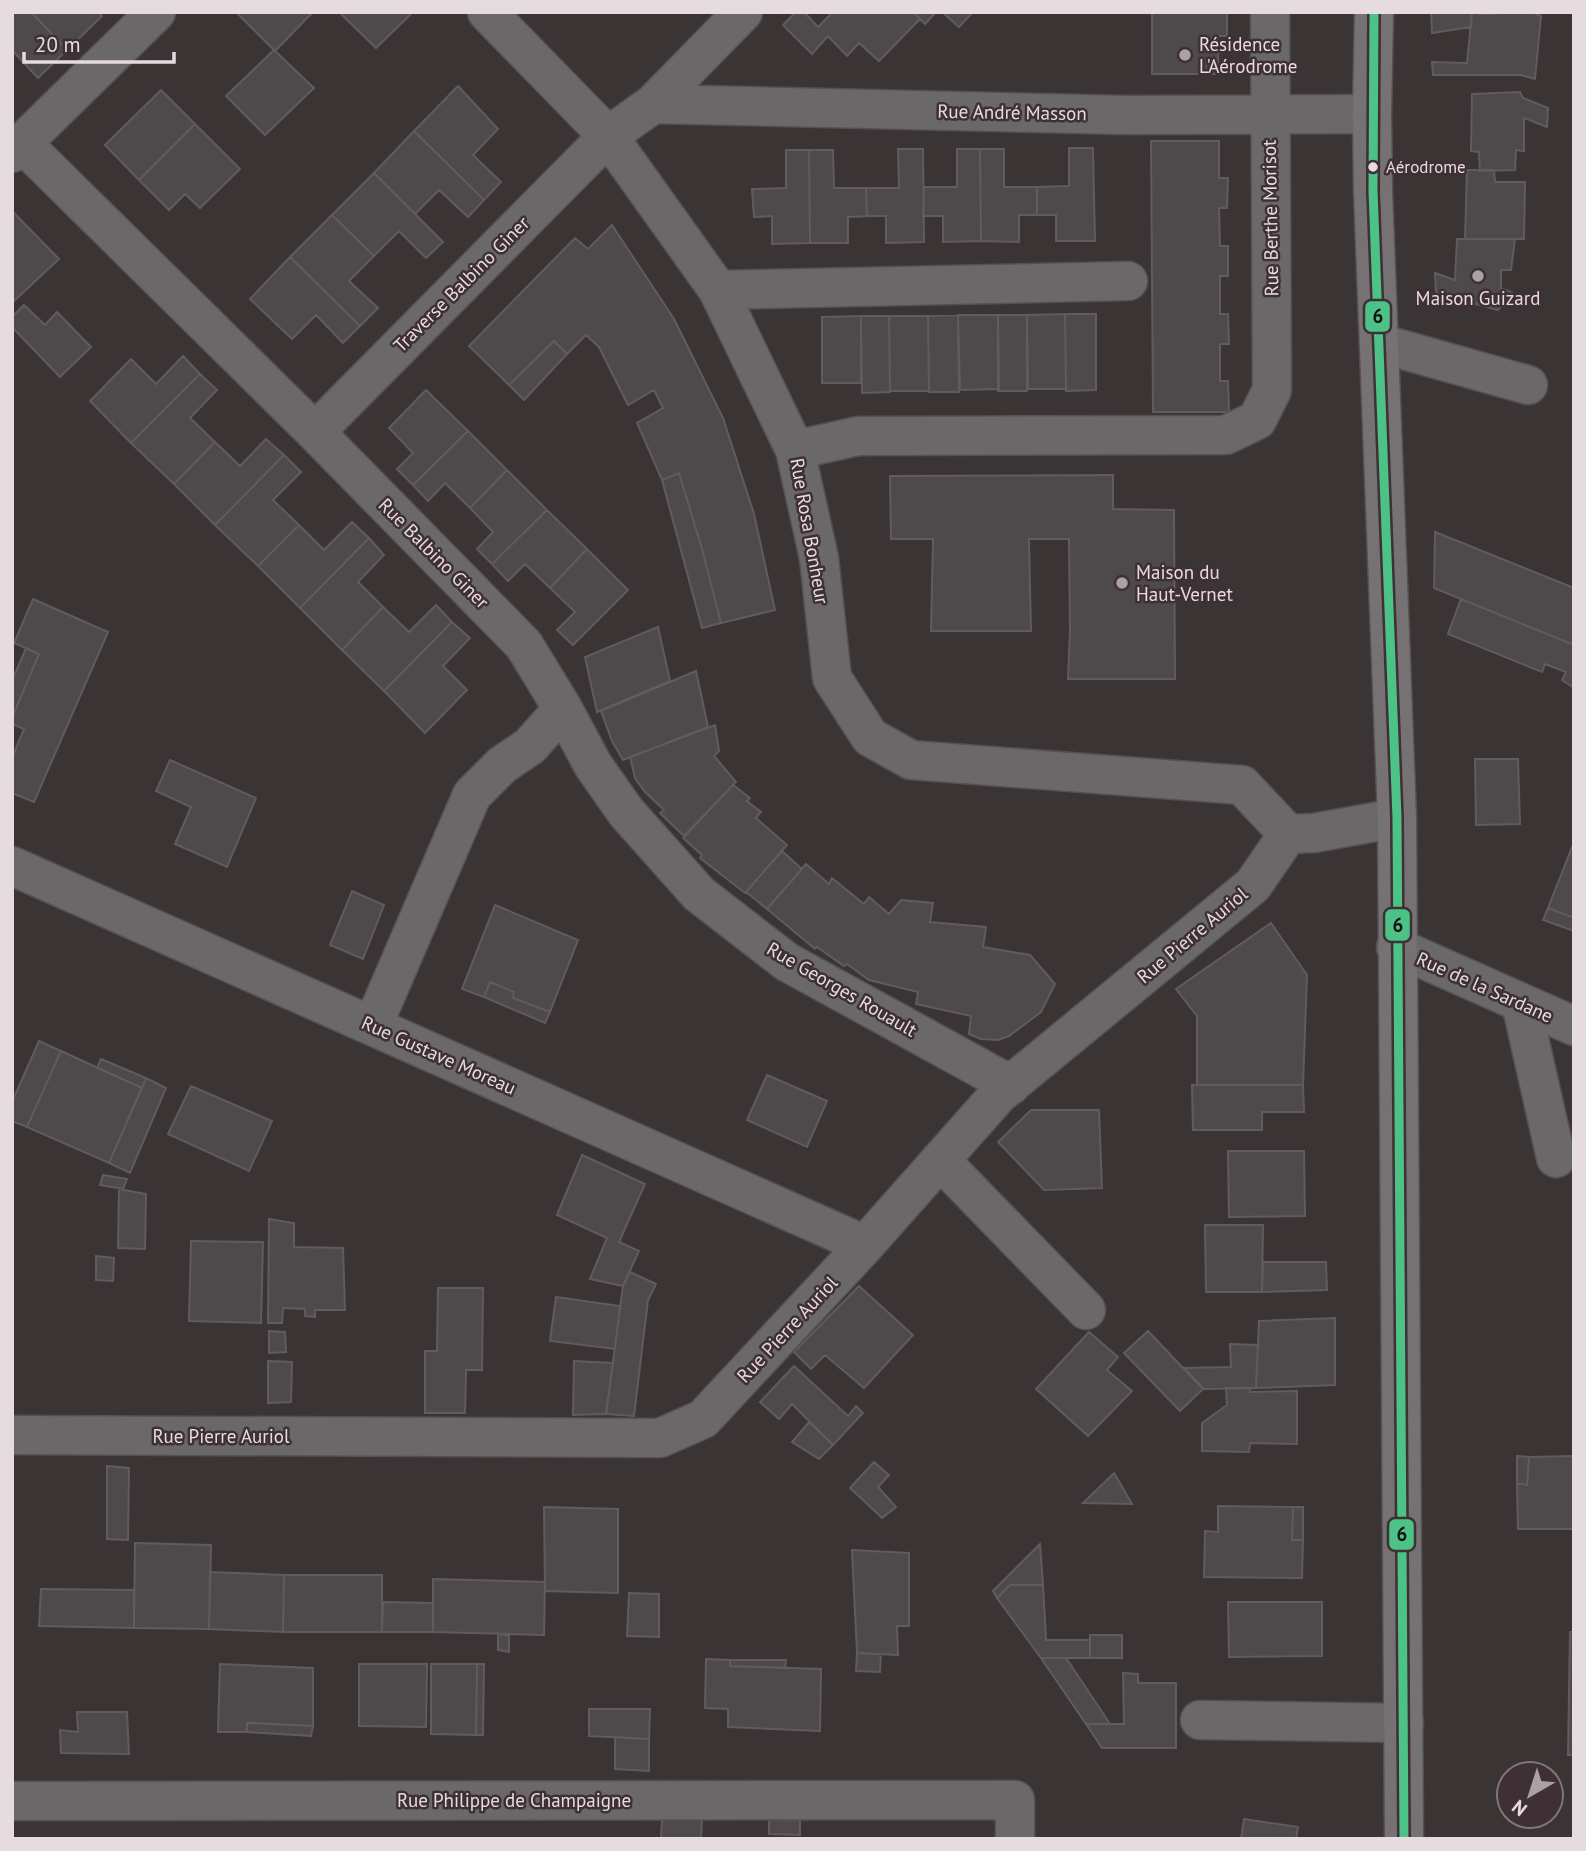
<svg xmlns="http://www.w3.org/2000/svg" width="1586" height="1851" viewBox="0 0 1586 1851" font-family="'PT Sans',sans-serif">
<rect width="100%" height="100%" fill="#3a3435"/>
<path fill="#4e494a" stroke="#625b5d" stroke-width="2" d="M 12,12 L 31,12 L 67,50 L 38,78 L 12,50 Z
M 31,12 L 98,12 L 102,16 L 67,50 Z
M 236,12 L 313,12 L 275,51 Z
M 339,12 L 413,12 L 376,48 Z
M 796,12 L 804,12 L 818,27 L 833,12 L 913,12 L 920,19 L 879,61 L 859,43 L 847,56 L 828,36 L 812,54 L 783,25 Z
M 913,12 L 936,12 L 925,24 Z
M 942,12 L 973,12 L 959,27 Z
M 1152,12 L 1227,12 L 1227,36 L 1218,36 L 1218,74 L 1152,74 Z
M 1431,12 L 1472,12 L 1471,27 L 1432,33 Z
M 1472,12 L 1482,14 L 1531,12 L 1541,16 L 1535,79 L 1521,75 L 1433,75 L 1432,62 L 1467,63 Z
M 274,50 L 314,88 L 265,135 L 226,96 Z
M 458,86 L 498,129 L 473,155 L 501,182 L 484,200 L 414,131 Z
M 161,90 L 195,124 L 139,180 L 105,145 Z
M 1520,92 L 1523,98 L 1548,108 L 1547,127 L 1524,118 L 1524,151 L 1516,150 L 1515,170 L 1480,171 L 1479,152 L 1471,151 L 1472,94 Z
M 195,124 L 240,169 L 200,208 L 185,194 L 169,210 L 139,180 Z
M 414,131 L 484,200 L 468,217 L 439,190 L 415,214 L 374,173 Z
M 1151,141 L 1219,141 L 1219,178 L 1228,178 L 1227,208 L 1219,208 L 1220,246 L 1228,246 L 1228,276 L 1220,276 L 1220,314 L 1228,314 L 1229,344 L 1220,344 L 1220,381 L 1228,381 L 1229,412 L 1153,412 Z
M 1069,148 L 1093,148 L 1095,241 L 1056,241 L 1056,215 L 1037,215 L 1037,187 L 1069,186 Z
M 898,149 L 923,149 L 924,242 L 886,243 L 886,216 L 867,216 L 866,188 L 899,188 Z
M 957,149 L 980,149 L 981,241 L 943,242 L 943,216 L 923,216 L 924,187 L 957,187 Z
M 980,149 L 1004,149 L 1004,187 L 1037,187 L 1037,215 L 1019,215 L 1019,242 L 981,241 Z
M 786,150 L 809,150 L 810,243 L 772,244 L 772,216 L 754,217 L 752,189 L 786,188 Z
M 809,150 L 833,150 L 834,188 L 866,188 L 867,216 L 848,217 L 848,243 L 810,243 Z
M 1467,170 L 1494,170 L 1495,182 L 1525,182 L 1524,239 L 1465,239 Z
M 374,173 L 443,242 L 426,258 L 399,231 L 374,256 L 332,215 Z
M 12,211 L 59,259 L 12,303 Z
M 332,215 L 374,256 L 349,281 L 378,308 L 360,326 L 290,257 Z
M 612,225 L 674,319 L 723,418 L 754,514 L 775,610 L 721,623 L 702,549 L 679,473 L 662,480 L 637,423 L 663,408 L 654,390 L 628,405 L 599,347 L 586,335 L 567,354 L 554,341 L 509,385 L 469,346 L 575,238 L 588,249 Z
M 1457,239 L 1515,239 L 1511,270 L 1501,270 L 1501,288 L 1513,293 L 1498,310 L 1436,293 L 1435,273 L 1455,280 Z
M 290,257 L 360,326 L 343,343 L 316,315 L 292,339 L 250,299 Z
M 24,305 L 45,325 L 57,312 L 91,347 L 60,377 L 12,327 L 12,317 Z
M 1065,314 L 1096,314 L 1096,390 L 1066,391 Z
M 1065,314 L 1066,389 L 1028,389 L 1027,315 Z
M 958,315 L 998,315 L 999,389 L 960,390 Z
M 958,315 L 959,392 L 929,392 L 928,316 Z
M 998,315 L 1027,315 L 1027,391 L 998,391 Z
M 861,316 L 889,316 L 890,392 L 862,393 Z
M 861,316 L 861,383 L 822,383 L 822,317 Z
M 889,316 L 928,316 L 929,391 L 890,391 Z
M 554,341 L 567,354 L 524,400 L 509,385 Z
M 183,356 L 200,374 L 131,443 L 90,401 L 131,359 L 156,384 Z
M 200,374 L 217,390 L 190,418 L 215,442 L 174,484 L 131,443 Z
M 426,390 L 468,431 L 413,485 L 397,469 L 413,453 L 389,428 Z
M 468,431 L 507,470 L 470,508 L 445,483 L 428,501 L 413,485 Z
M 266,439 L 284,455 L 215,525 L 174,484 L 215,442 L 240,466 Z
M 284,455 L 301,472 L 273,500 L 299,525 L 258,566 L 215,525 Z
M 507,470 L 547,510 L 492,564 L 477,549 L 493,532 L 470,508 Z
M 679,473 L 702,549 L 721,623 L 702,628 L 662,480 Z
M 1113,475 L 1113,509 L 1174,510 L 1175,679 L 1068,679 L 1070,631 L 1069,539 L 1029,539 L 1031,631 L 931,631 L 933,539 L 891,539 L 890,476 Z
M 547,510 L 587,549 L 550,588 L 525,564 L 508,581 L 492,564 Z
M 352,522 L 369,538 L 300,608 L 258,566 L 299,525 L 324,550 Z
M 1435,532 L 1574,588 L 1574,645 L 1434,588 Z
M 369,538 L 384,555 L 358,582 L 383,607 L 342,650 L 300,608 Z
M 587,549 L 628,590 L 573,645 L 557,630 L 575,612 L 550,588 Z
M 33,599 L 108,632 L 34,802 L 12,793 L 12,758 L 24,729 L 12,724 L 12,718 L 39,654 L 14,643 Z
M 1461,599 L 1574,645 L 1574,688 L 1562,680 L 1566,672 L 1545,664 L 1542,672 L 1448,634 Z
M 436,605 L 452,622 L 384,691 L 342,650 L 383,607 L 409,632 Z
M 452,622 L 470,638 L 443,666 L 467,690 L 425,733 L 384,691 Z
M 658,627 L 670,681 L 597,712 L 585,657 Z
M 26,648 L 39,654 L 12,718 L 12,681 Z
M 696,671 L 708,727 L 623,760 L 612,741 L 601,711 Z
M 715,725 L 719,751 L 714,756 L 736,782 L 684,836 L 660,813 L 664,810 L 645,792 L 635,778 L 630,757 Z
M 1475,759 L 1518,759 L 1520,824 L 1476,825 Z
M 170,760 L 256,798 L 227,867 L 175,844 L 191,807 L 156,791 Z
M 733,785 L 750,798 L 747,801 L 761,812 L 756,818 L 787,845 L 745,893 L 700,858 L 702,855 L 683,838 Z
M 1574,842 L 1574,918 L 1548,908 Z
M 782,851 L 802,869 L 767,909 L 746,892 Z
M 806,864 L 829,884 L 832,878 L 864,904 L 869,897 L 889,914 L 901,900 L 933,903 L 930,922 L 986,927 L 983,947 L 1030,955 L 1055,984 L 1041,1012 L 1009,1036 L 998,1040 L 981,1039 L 969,1034 L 971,1016 L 916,1004 L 918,992 L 869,980 L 847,964 L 844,966 L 817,947 L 815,949 L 767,909 Z
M 352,891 L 384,905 L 363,959 L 330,945 Z
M 495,905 L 578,940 L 550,1012 L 513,998 L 514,992 L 490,982 L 484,997 L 462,989 Z
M 1548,908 L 1574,918 L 1574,931 L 1543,920 Z
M 1271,923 L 1307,975 L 1303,1085 L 1197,1085 L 1197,1016 L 1176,989 Z
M 490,982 L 514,992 L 513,998 L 550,1012 L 545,1023 L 484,997 Z
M 39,1041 L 61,1051 L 27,1127 L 12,1121 L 12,1102 Z
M 61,1051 L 142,1088 L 109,1163 L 27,1127 Z
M 101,1059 L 146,1078 L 142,1088 L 97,1068 Z
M 767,1075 L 827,1101 L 807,1147 L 747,1120 Z
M 146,1078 L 166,1088 L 130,1173 L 109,1163 Z
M 1192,1085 L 1303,1085 L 1304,1112 L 1262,1112 L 1262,1130 L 1193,1130 Z
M 191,1086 L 272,1121 L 249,1171 L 168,1134 Z
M 1031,1110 L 1099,1110 L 1102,1188 L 1044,1190 L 998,1142 Z
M 1228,1151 L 1304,1151 L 1305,1216 L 1229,1217 Z
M 582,1155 L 645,1184 L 619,1242 L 639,1251 L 623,1286 L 590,1279 L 607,1238 L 557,1215 Z
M 103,1175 L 127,1179 L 123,1189 L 100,1185 Z
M 119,1189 L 146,1194 L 145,1249 L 118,1248 Z
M 269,1219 L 294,1223 L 294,1247 L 343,1248 L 345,1310 L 315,1310 L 315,1317 L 305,1316 L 305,1309 L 283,1308 L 282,1323 L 268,1323 Z
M 1205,1225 L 1263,1225 L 1262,1292 L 1206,1292 Z
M 191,1241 L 263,1242 L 261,1323 L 189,1321 Z
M 96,1256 L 114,1258 L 113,1281 L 96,1280 Z
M 1263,1262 L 1326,1262 L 1327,1290 L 1262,1292 Z
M 630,1272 L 656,1284 L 648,1300 L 634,1416 L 606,1414 L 623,1286 Z
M 859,1286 L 913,1335 L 864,1388 L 825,1355 L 811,1369 L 794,1352 Z
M 438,1288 L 483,1288 L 482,1370 L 466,1370 L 465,1413 L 425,1413 L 425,1351 L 437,1351 Z
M 556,1297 L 620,1306 L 615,1349 L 550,1341 Z
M 1335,1318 L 1335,1385 L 1256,1388 L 1259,1321 Z
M 269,1331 L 285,1332 L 286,1352 L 269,1353 Z
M 1148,1331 L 1203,1389 L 1180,1411 L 1124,1353 Z
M 1089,1332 L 1118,1357 L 1107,1370 L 1132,1391 L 1088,1436 L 1036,1389 Z
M 1230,1344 L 1258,1345 L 1256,1388 L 1204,1389 L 1184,1368 L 1231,1367 Z
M 268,1361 L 292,1362 L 291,1402 L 268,1403 Z
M 574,1361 L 613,1363 L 606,1414 L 573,1415 Z
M 794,1366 L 848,1416 L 856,1406 L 863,1413 L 833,1445 L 792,1404 L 779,1419 L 760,1402 Z
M 1226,1388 L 1250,1388 L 1250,1392 L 1297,1391 L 1297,1444 L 1250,1443 L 1249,1452 L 1202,1451 L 1202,1423 L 1227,1405 Z
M 809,1422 L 833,1445 L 819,1459 L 792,1442 Z
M 1517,1456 L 1529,1457 L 1527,1485 L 1517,1483 Z
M 1574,1456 L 1574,1529 L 1518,1529 L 1517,1483 L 1527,1485 L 1529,1457 Z
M 874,1462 L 889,1475 L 878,1487 L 896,1507 L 882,1518 L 850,1488 Z
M 107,1466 L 129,1468 L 128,1540 L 107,1539 Z
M 1114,1473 L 1132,1504 L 1083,1503 Z
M 1218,1506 L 1293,1507 L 1292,1540 L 1303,1540 L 1302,1578 L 1204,1577 L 1205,1531 L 1218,1532 Z
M 544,1507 L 618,1509 L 618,1593 L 545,1591 Z
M 1293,1507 L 1303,1507 L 1303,1540 L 1292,1540 Z
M 135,1543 L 211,1545 L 209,1629 L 134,1628 Z
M 1040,1544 L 1043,1585 L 1010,1585 L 997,1598 L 993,1591 Z
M 852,1550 L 909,1553 L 909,1626 L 897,1626 L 898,1655 L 857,1653 Z
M 210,1572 L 284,1575 L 283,1632 L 209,1629 Z
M 284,1575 L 382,1575 L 382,1632 L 283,1632 Z
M 433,1579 L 545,1582 L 544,1635 L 433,1632 Z
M 1010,1585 L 1043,1585 L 1046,1640 L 1090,1640 L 1090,1658 L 1041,1658 L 997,1598 Z
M 41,1589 L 134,1590 L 134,1628 L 39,1626 Z
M 629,1593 L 659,1594 L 659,1637 L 627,1636 Z
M 383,1602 L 433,1603 L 433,1632 L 382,1632 Z
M 1228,1602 L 1322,1602 L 1322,1656 L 1229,1657 Z
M 1570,1632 L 1574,1632 L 1574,1755 L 1568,1755 Z
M 498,1635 L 509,1635 L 509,1652 L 498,1650 Z
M 1090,1635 L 1122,1635 L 1122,1658 L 1090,1658 Z
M 857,1653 L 881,1654 L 880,1672 L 856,1671 Z
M 1041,1658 L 1066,1658 L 1110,1724 L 1086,1724 Z
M 706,1659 L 730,1660 L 730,1666 L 821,1669 L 820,1731 L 728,1727 L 728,1709 L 705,1708 Z
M 730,1660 L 786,1660 L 785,1668 L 730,1666 Z
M 220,1664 L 313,1668 L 313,1726 L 247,1723 L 247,1732 L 218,1732 Z
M 359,1664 L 427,1664 L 426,1727 L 359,1726 Z
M 431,1664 L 477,1664 L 476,1735 L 431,1734 Z
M 477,1664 L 484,1664 L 483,1735 L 476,1735 Z
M 1123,1673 L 1138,1674 L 1138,1683 L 1176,1683 L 1176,1748 L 1102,1748 L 1086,1724 L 1124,1724 Z
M 589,1709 L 650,1709 L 649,1739 L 589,1736 Z
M 77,1712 L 127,1712 L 129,1754 L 61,1753 L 60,1730 L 78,1732 Z
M 247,1723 L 253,1723 L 313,1726 L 311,1736 L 247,1732 Z
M 615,1737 L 649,1739 L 649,1771 L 615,1769 Z
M 662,1819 L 702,1819 L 701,1839 L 661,1839 Z
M 769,1819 L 800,1820 L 800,1835 L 769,1834 Z
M 1244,1819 L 1298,1827 L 1296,1839 L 1241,1839 Z"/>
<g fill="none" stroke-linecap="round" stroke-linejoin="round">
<defs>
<path id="minor" d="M 487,12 L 608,136 L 718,290 L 795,450 L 819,558 L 832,678 L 870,737 L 911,760 L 1242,785 L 1288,834
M 653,104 L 1127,115 L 1372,114
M 22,143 L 315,432 L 524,645 L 563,709 L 530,746 L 502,765 L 472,795 L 373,1025
M 12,153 L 156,12
M 718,290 L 1128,281
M 1379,343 L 1528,385
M 315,432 L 608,136 L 653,104 L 743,12
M 795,450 L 858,436 L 1226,435 L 1257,420 L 1272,390 L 1270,12
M 563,709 L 593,765 L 626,812 L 699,894 L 787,962 L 1011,1085
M 12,866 L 865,1245
M 1396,947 L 1574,1026
M 1521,1003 L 1556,1158
M 940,1160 L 1086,1310
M 12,1435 L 660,1438 L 703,1419 L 865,1245 L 999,1094 L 1253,885 L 1288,834 L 1314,833 L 1397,818
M 1200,1720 L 1404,1723
M 12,1801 L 1015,1800 L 1015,1839"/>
<path id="major" d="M 1374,12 L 1372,114 L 1373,191 L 1397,818 L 1404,1839"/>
</defs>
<use href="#minor" stroke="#555051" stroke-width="41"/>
<use href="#major" stroke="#555051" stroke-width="41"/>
<use href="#minor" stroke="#6a6868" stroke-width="38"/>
<use href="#major" stroke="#767172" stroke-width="38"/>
<defs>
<path id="bus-1" d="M 1374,12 L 1373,191 L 1397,818 L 1404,1839"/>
</defs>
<use href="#bus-1" stroke="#3e3034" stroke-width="14"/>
<use href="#bus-1" stroke="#4dc287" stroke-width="9"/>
</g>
<g fill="#aaa1a4" stroke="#3e3034" stroke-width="2.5">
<circle cx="1185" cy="55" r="7"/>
<circle cx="1478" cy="276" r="7"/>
<circle cx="1122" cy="583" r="7"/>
</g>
<circle fill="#e6dcdf" stroke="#3e3034" stroke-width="2.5" cx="1373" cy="167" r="6"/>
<g text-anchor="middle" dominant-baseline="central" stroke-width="5" stroke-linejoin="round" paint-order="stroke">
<g font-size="17" fill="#e6dcdf" stroke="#3e3034" text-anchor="start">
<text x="1386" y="167">Aérodrome</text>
</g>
<g font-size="19" fill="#e6dcdf" stroke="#3e3034" text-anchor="start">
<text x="1199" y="44">Résidence<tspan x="1199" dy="22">L'Aérodrome</tspan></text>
<text x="1478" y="298" text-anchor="middle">Maison Guizard</text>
<text x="1136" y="572">Maison du<tspan x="1136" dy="22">Haut-Vernet</tspan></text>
</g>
<g font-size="19" fill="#e6dcdf" stroke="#3e3034">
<text transform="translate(1012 112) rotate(1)">Rue André Masson</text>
<text transform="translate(1270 218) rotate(-91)">Rue Berthe Morisot</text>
<text transform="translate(461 284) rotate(-45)">Traverse Balbino Giner</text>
<text transform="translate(810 531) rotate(80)">Rue Rosa Bonheur</text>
<text transform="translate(434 553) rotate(45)">Rue Balbino Giner</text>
<text transform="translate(1192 935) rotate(-40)">Rue Pierre Auriol</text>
<text transform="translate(1485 987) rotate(24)">Rue de la Sardane</text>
<text transform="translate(842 989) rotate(30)">Rue Georges Rouault</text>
<text transform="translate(439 1055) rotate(24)">Rue Gustave Moreau</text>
<text transform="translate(787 1329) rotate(-47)">Rue Pierre Auriol</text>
<text x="221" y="1436">Rue Pierre Auriol</text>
<text x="514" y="1800">Rue Philippe de Champaigne</text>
</g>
</g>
<g stroke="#3e3034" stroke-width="2.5">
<rect x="1364" y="300" width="27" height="33" rx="7" fill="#4dc287"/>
<rect x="1384" y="908" width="27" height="34" rx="7" fill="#4dc287"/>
<rect x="1388" y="1518" width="27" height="33" rx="7" fill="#4dc287"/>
</g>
<g font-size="19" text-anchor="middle" font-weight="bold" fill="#111">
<text x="1378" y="323">6</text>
<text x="1398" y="932">6</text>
<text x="1402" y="1541">6</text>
</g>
<rect width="1586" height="1851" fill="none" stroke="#e6dcdf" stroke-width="28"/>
<g transform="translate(1530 1795) rotate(219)"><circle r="33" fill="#3e3034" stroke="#817578" stroke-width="2"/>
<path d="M0-5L12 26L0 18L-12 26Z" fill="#aaa1a4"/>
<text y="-10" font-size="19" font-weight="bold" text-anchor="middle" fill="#e6dcdf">N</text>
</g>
<path d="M24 52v10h150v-10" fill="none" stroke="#e6dcdf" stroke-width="3.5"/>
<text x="35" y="52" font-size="21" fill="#e6dcdf" stroke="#3e3034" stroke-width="5" paint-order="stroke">20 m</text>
</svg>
